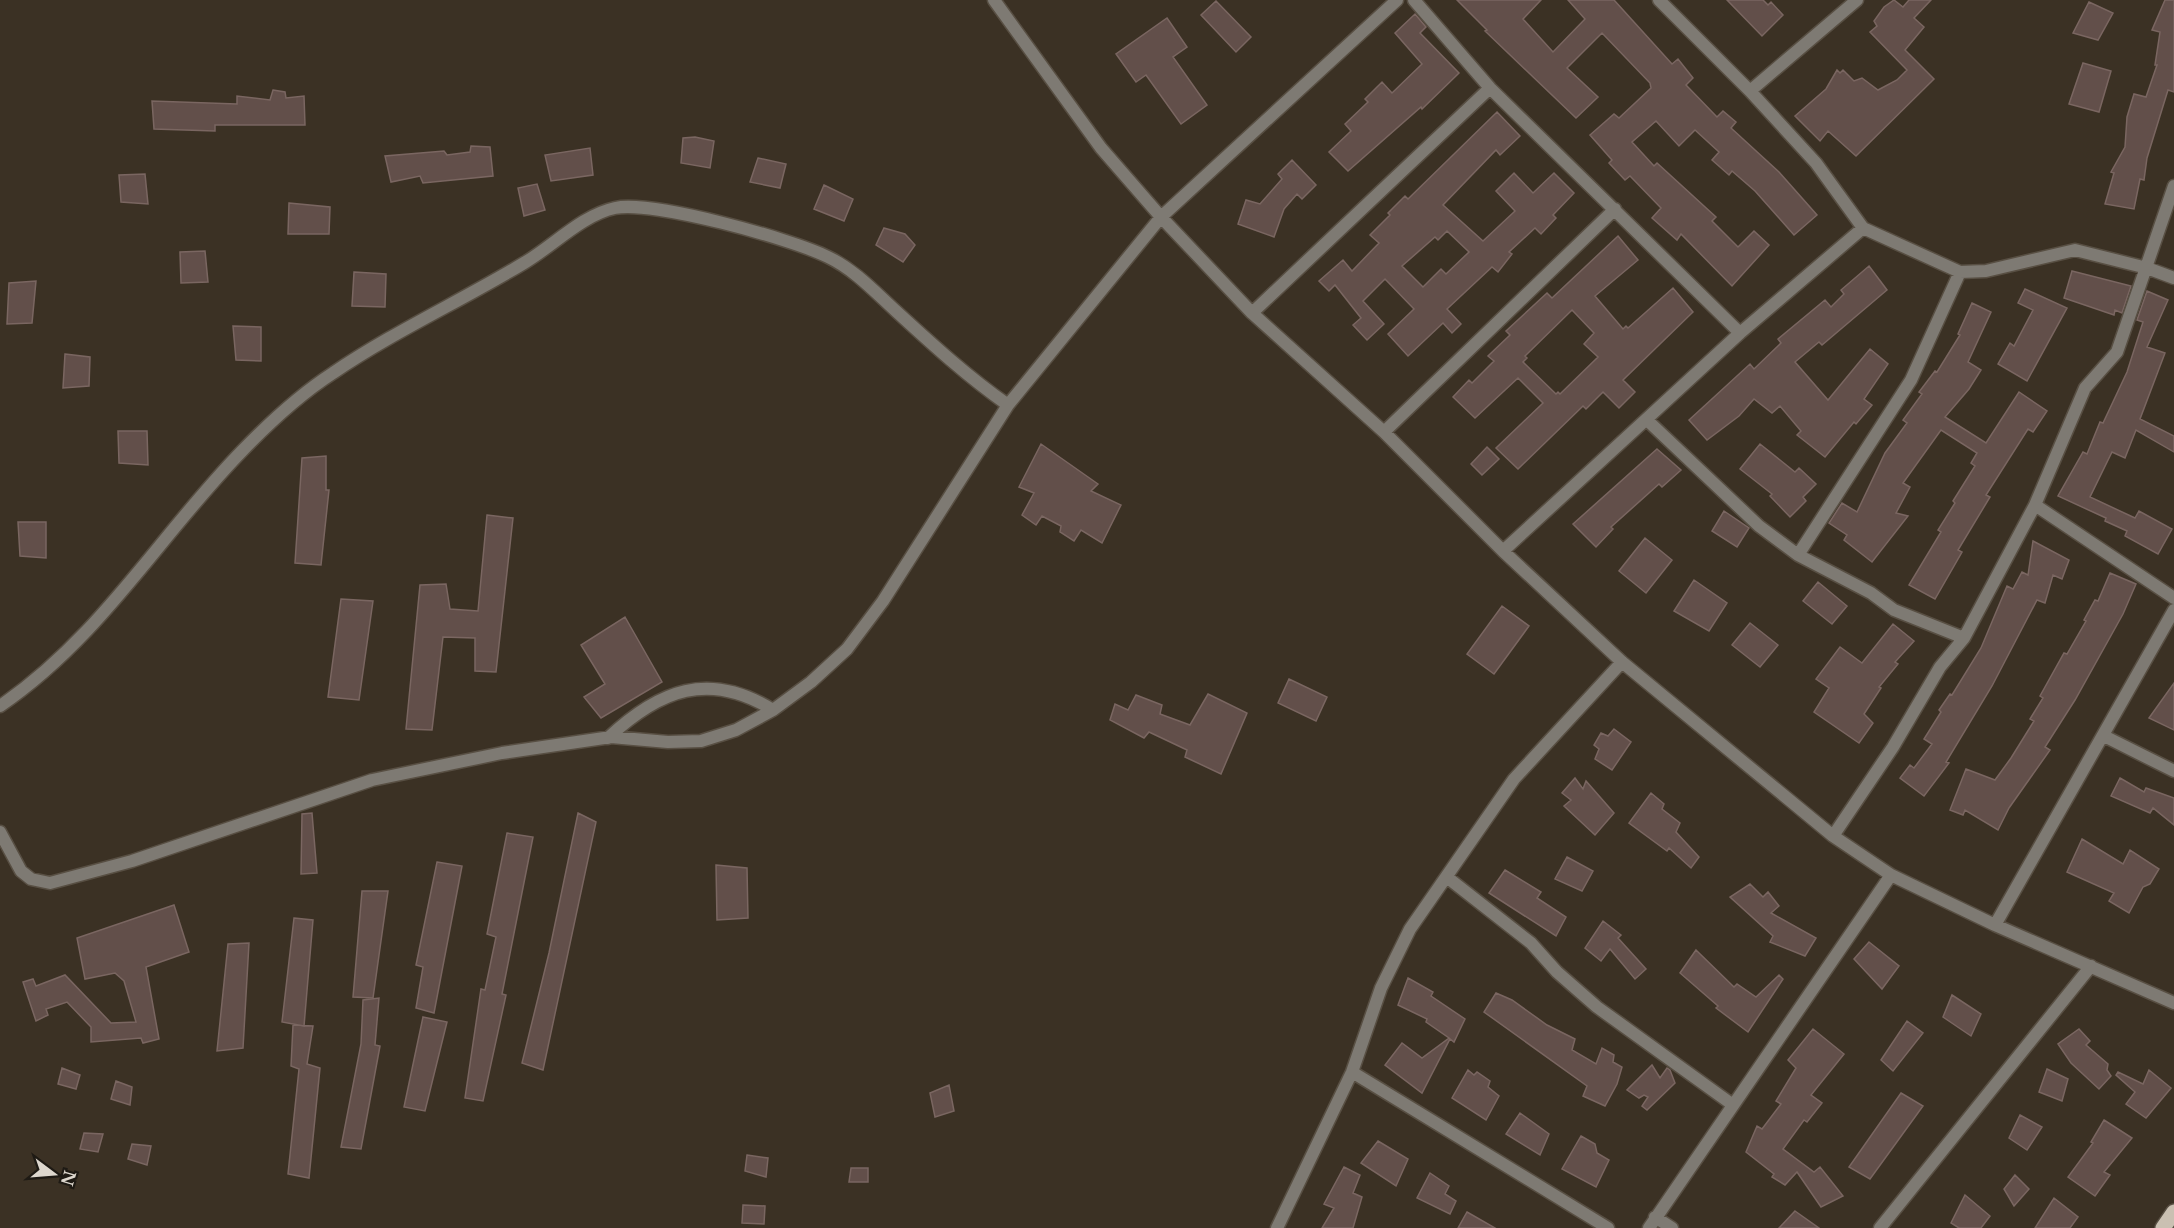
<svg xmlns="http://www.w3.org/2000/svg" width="2174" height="1228" viewBox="0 0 2174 1228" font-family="'Libre Baskerville',serif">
<rect width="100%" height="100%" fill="#3b3124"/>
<path fill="#624f4a" stroke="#7a6661" stroke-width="1.5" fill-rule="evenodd" d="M 1457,0 L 1541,0 L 1523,19 L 1553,52 L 1585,19 L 1568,0 L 1614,0 L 1672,64 L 1678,59 L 1693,78 L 1686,85 L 1717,117 L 1723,111 L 1736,122 L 1731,128 L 1779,172 L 1817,215 L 1794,235 L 1755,191 L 1732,171 L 1729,175 L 1712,160 L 1719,152 L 1695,130 L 1679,146 L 1656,121 L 1632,142 L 1654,166 L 1657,163 L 1716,217 L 1712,221 L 1738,247 L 1754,231 L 1769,245 L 1732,286 L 1681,234 L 1677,240 L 1652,218 L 1661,208 L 1630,176 L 1625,180 L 1609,163 L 1612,160 L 1590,135 L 1614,114 L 1619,118 L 1651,88 L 1650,83 L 1602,33 L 1567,68 L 1598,97 L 1576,118 L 1485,31 L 1487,30 Z
M 1727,0 L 1763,0 L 1768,5 L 1771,2 L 1783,15 L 1762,36 Z
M 1894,0 L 1903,7 L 1909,0 L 1931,0 L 1914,18 L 1924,27 L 1905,50 L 1934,79 L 1856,156 L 1828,131 L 1820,141 L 1795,116 L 1826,89 L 1837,70 L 1840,73 L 1843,70 L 1854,81 L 1862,78 L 1878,90 L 1897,80 L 1907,70 L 1870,32 L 1877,26 L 1874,21 L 1884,7 Z
M 2165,0 L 2174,0 L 2174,92 L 2168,90 L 2147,158 L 2144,180 L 2140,179 L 2134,209 L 2105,204 L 2114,173 L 2111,172 L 2125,147 L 2127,117 L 2134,94 L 2146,97 L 2157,65 L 2155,65 L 2160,32 L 2152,30 Z
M 1216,1 L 1251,37 L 1236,52 L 1201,15 Z
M 2089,2 L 2113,13 L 2098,40 L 2073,33 Z
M 1415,14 L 1426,27 L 1420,33 L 1459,73 L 1422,109 L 1421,107 L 1348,171 L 1329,152 L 1351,131 L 1345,124 L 1368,102 L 1365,99 L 1382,82 L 1392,93 L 1422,64 L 1395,33 Z
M 1167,18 L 1187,47 L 1173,57 L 1207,105 L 1181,124 L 1146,75 L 1136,82 L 1116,54 Z
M 2083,63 L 2111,71 L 2099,112 L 2069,104 Z
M 273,90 L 285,92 L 286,98 L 304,96 L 305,125 L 215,125 L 215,131 L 154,129 L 152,101 L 237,104 L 237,96 L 270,100 Z
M 1497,112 L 1520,136 L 1500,155 L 1496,150 L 1443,205 L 1483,241 L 1515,211 L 1496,191 L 1514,173 L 1533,193 L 1554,173 L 1574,193 L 1553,215 L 1556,218 L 1541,234 L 1535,228 L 1509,252 L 1512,254 L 1498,272 L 1492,267 L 1447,309 L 1461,324 L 1452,333 L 1443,323 L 1408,356 L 1388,334 L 1414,309 L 1385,279 L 1363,301 L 1384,324 L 1367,340 L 1353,325 L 1361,318 L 1335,285 L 1329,291 L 1319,281 L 1343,260 L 1352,271 L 1379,243 L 1370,235 L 1390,215 L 1388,213 L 1405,196 L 1408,199 ZM 1447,231 L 1469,252 L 1446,274 L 1441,269 L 1423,287 L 1402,266 L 1435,237 L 1438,240 Z
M 695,137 L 714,141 L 710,168 L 681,163 L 683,138 Z
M 471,146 L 490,147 L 493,176 L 423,183 L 420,176 L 391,182 L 385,156 L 444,151 L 447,155 L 470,152 Z
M 590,148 L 593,175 L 551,181 L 545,155 Z
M 758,158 L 786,164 L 780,188 L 750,182 Z
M 1292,160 L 1316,185 L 1302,199 L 1297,194 L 1284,209 L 1274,237 L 1238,224 L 1246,200 L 1260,204 L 1282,179 L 1278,174 Z
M 145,174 L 148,204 L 121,202 L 119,175 Z
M 537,184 L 545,210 L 524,216 L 518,188 Z
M 824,185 L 853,199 L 844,221 L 814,209 Z
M 289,203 L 330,207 L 329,234 L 288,234 Z
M 884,228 L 905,234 L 915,245 L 903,262 L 876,245 Z
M 1618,236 L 1638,260 L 1595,296 L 1623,329 L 1626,326 L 1628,328 L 1673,288 L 1693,312 L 1623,380 L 1635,392 L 1619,408 L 1603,392 L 1586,409 L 1583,406 L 1518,469 L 1496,448 L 1543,403 L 1518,378 L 1475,418 L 1453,397 L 1469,380 L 1472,383 L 1494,361 L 1488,356 L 1510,335 L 1506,331 L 1547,293 L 1552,298 ZM 1572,310 L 1594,333 L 1584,344 L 1598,357 L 1560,394 L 1558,392 L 1556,394 L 1523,362 L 1527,358 L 1525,356 Z
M 205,251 L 208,282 L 181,283 L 180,252 Z
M 1869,266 L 1887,290 L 1822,345 L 1819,342 L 1795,362 L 1828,400 L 1870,349 L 1888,364 L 1864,399 L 1872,405 L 1856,424 L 1854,422 L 1825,457 L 1797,435 L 1801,431 L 1780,406 L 1772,413 L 1754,399 L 1739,416 L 1707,440 L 1689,420 L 1750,364 L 1754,369 L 1781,343 L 1778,339 L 1825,300 L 1831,307 L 1844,294 L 1841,290 Z
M 2072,271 L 2131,286 L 2122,313 L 2115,310 L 2114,315 L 2064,298 Z
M 354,272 L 386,274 L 385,307 L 352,306 Z
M 36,281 L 32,323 L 7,324 L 9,283 Z
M 2025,289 L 2067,308 L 2027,381 L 1998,364 L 2010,343 L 2014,346 L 2033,310 L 2018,303 Z
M 2147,291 L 2168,300 L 2147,347 L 2165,353 L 2140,419 L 2174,436 L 2174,452 L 2136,430 L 2125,458 L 2112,452 L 2090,497 L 2135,518 L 2139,511 L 2172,529 L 2158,554 L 2125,536 L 2127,531 L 2105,521 L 2106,518 L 2058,496 L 2083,452 L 2087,454 L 2100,422 L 2103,423 L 2127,372 L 2143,322 L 2137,320 Z
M 1972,303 L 1991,312 L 1968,362 L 1981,370 L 1969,389 L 1945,417 L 1986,443 L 2019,392 L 2047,411 L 2033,432 L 2028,429 L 1986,495 L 1990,497 L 1958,550 L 1962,552 L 1935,599 L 1909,585 L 1941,532 L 1938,530 L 1955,503 L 1953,501 L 1975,466 L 1971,463 L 1977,453 L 1941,430 L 1903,483 L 1910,487 L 1896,513 L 1908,516 L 1872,562 L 1844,540 L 1847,535 L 1829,523 L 1842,503 L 1857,512 L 1885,453 L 1907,423 L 1903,420 L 1922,394 L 1919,392 L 1935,371 L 1937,372 L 1960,335 L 1958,334 Z
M 233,326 L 261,327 L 261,361 L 236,360 Z
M 65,354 L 90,357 L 89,386 L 63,388 Z
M 118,431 L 147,431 L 148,465 L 119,463 Z
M 1041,444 L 1098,484 L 1091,491 L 1121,505 L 1102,543 L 1081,530 L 1074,541 L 1060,532 L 1061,526 L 1042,516 L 1036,525 L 1022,515 L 1034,493 L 1019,487 Z
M 1760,444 L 1795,472 L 1799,468 L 1816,484 L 1803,497 L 1806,501 L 1790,517 L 1770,496 L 1772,494 L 1740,469 Z
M 1487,447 L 1499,459 L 1482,475 L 1471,464 Z
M 1657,449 L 1681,470 L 1662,487 L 1659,484 L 1611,527 L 1613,529 L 1596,547 L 1573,524 Z
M 326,456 L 326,490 L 329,490 L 321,565 L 295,563 L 302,458 Z
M 1724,511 L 1749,528 L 1737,547 L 1712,531 Z
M 487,515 L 513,518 L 496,672 L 475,671 L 475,638 L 443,637 L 432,730 L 406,729 L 420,585 L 446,584 L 450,609 L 478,611 Z
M 18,522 L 46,522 L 46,558 L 20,556 Z
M 1645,538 L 1672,560 L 1646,593 L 1619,571 Z
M 2033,541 L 2069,560 L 2062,579 L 2053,575 L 2045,603 L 2037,600 L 1992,686 L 1946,762 L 1949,763 L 1924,796 L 1900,778 L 1910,765 L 1914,768 L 1932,744 L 1924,739 L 1941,712 L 1939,710 L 1950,694 L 1952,695 L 1981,648 L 2007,586 L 2013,589 L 2022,572 L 2028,575 Z
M 2110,573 L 2136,584 L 2123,614 L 2075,700 L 2045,747 L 2050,750 L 2009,808 L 1998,830 L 1965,810 L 1963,815 L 1950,810 L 1966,769 L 1995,780 L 2011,758 L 2034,721 L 2030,719 L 2043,698 L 2040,696 L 2064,653 L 2067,654 L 2086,621 L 2084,620 L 2095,600 L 2098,601 Z
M 1694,580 L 1727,603 L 1709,631 L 1674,611 Z
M 1818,582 L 1847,606 L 1832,624 L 1803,601 Z
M 341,599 L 373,601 L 359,700 L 328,697 Z
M 1502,606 L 1529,626 L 1494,674 L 1467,654 Z
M 625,617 L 662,682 L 601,718 L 584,697 L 605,684 L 581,645 Z
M 1750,623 L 1778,645 L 1760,667 L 1732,645 Z
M 1893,624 L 1914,641 L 1895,662 L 1898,664 L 1879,687 L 1881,688 L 1864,714 L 1873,723 L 1859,743 L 1814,712 L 1829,688 L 1816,679 L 1840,647 L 1862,663 Z
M 1289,679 L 1327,697 L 1316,721 L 1278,703 Z
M 2174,683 L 2174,730 L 2149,718 Z
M 1208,694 L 1247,713 L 1221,774 L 1185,757 L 1187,750 L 1149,732 L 1144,738 L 1110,720 L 1115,704 L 1128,710 L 1136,695 L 1162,705 L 1160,714 L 1190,725 Z
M 1614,729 L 1631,742 L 1612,770 L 1595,759 L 1599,749 L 1594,745 L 1601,733 L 1608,736 Z
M 1575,778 L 1583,789 L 1586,781 L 1614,813 L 1595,835 L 1564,806 L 1571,800 L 1562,793 Z
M 2120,778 L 2144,792 L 2146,788 L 2174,798 L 2174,825 L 2153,808 L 2150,813 L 2111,796 Z
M 1651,793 L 1664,804 L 1662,809 L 1680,823 L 1676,832 L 1699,857 L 1691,868 L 1669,848 L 1667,851 L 1629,823 Z
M 312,813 L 317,873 L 301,874 L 302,814 Z
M 578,813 L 596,822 L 543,1070 L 522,1063 L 549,953 Z
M 507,833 L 533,837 L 502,994 L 506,995 L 483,1101 L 465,1098 L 481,989 L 485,990 L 496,937 L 487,934 Z
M 2082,839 L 2123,864 L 2130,850 L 2159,869 L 2150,884 L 2143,887 L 2129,913 L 2109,901 L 2114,893 L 2067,872 Z
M 1567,857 L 1593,871 L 1582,891 L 1555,879 Z
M 437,862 L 462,866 L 434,1013 L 416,1008 L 423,967 L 416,965 Z
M 716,865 L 747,868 L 748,918 L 717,920 Z
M 1505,870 L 1541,892 L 1537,898 L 1566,917 L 1556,936 L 1489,893 Z
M 1750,884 L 1763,897 L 1768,892 L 1779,906 L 1771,913 L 1816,938 L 1805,956 L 1770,942 L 1773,936 L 1730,897 Z
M 362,891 L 388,891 L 373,998 L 353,997 Z
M 174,905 L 189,952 L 146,967 L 159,1039 L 143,1043 L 141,1038 L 91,1042 L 91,1027 L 67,1002 L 46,1009 L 48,1015 L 36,1021 L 23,982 L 33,979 L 36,986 L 65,975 L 111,1023 L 136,1022 L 124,981 L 115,973 L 85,979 L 77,938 Z
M 294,918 L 313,920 L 304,1026 L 282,1022 Z
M 1603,921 L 1621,935 L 1618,938 L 1646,969 L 1635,979 L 1610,949 L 1601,961 L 1585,948 Z
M 1869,942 L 1899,966 L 1882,989 L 1854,959 Z
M 249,943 L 243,1048 L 217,1051 L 228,944 Z
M 1696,950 L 1734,987 L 1737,984 L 1756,997 L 1779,975 L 1783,979 L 1748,1032 L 1716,1008 L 1718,1006 L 1680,973 Z
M 1408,978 L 1433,992 L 1431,996 L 1465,1019 L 1454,1042 L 1450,1039 L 1422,1093 L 1385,1065 L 1402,1043 L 1422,1058 L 1449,1038 L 1426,1022 L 1427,1019 L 1398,1005 Z
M 1496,993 L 1512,1000 L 1547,1025 L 1575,1039 L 1572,1050 L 1596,1064 L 1602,1048 L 1614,1055 L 1613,1062 L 1622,1067 L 1617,1084 L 1605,1106 L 1583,1096 L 1587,1086 L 1484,1012 Z
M 1952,995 L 1981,1014 L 1971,1036 L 1943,1017 Z
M 379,998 L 375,1045 L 380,1046 L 361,1149 L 341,1147 L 361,1044 L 363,1000 Z
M 423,1017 L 447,1022 L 425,1111 L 404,1107 Z
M 1907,1021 L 1923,1033 L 1893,1071 L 1881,1060 Z
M 293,1025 L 313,1026 L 307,1064 L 320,1068 L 309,1178 L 288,1174 L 299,1069 L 291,1066 Z
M 1813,1029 L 1844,1054 L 1811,1095 L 1822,1103 L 1807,1122 L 1804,1120 L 1783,1149 L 1814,1172 L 1820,1167 L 1843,1196 L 1821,1207 L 1797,1172 L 1785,1185 L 1772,1177 L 1774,1174 L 1746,1152 L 1757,1126 L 1762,1129 L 1781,1104 L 1776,1101 L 1796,1068 L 1788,1060 Z
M 2079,1029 L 2090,1041 L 2086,1045 L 2108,1064 L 2107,1070 L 2111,1076 L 2099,1089 L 2071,1063 L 2058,1044 Z
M 1652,1065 L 1660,1078 L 1667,1068 L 1670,1070 L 1675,1083 L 1647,1110 L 1642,1106 L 1648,1097 L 1644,1095 L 1639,1098 L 1627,1090 Z
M 62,1068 L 80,1075 L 76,1089 L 58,1084 Z
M 2047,1069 L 2068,1079 L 2062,1101 L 2039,1092 Z
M 1468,1070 L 1474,1075 L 1477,1072 L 1490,1081 L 1488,1087 L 1499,1096 L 1486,1120 L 1452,1098 Z
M 2149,1070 L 2171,1088 L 2146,1118 L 2126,1104 L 2135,1092 L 2116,1075 L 2118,1072 L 2143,1084 Z
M 116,1081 L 132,1087 L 130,1105 L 111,1099 Z
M 949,1085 L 954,1111 L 935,1117 L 930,1093 Z
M 1901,1093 L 1923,1106 L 1870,1179 L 1849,1167 Z
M 1520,1113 L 1549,1134 L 1540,1155 L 1506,1134 Z
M 2020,1115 L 2042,1127 L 2027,1150 L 2009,1138 Z
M 2104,1120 L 2132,1138 L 2104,1172 L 2110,1175 L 2095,1196 L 2068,1177 L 2093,1143 L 2091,1142 Z
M 84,1133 L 103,1134 L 98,1152 L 80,1149 Z
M 1581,1136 L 1595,1144 L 1597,1153 L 1609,1160 L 1596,1187 L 1562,1169 Z
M 1378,1141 L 1408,1159 L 1396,1186 L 1361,1163 Z
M 132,1144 L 151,1146 L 147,1165 L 128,1159 Z
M 747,1155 L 768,1158 L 766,1177 L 745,1171 Z
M 1344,1167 L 1360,1175 L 1353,1193 L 1362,1197 L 1353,1228 L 1322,1228 L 1334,1208 L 1324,1204 Z
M 851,1168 L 868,1168 L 868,1182 L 849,1182 Z
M 1430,1173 L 1449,1186 L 1445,1194 L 1456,1201 L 1450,1214 L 1417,1198 Z
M 2015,1175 L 2029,1189 L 2014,1206 L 2004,1189 Z
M 1965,1195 L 1990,1216 L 1981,1228 L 1959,1228 L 1951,1223 Z
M 2054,1198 L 2078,1217 L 2070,1228 L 2035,1228 Z
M 743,1205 L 765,1206 L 764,1224 L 742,1223 Z
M 1795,1211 L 1819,1228 L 1779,1228 Z
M 1467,1212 L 1495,1228 L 1458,1228 Z"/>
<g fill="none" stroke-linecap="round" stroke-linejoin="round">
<defs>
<path id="minor" d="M 994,0 L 1101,148 L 1161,217 L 1252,313 L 1384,432 L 1503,551 L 1622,662 L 1833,836 L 1891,875 L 1995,925 L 2174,1003
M 1414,0 L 1490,88 L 1740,333
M 1659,0 L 1750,91 L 1816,163 L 1863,228 L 1960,272 L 1986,271 L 2075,250 L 2147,268 L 2174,278
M 1750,91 L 1857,0
M 2174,186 L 2117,352 L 2085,388 L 2035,505 L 2174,598
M 1252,313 L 1490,88
M 1647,420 L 1759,526 L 1798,555 L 1871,593 L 1894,610 L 1964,638
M 1384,432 L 1615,209
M 1503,551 L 1740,333 L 1863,228
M 1798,555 L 1911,380 L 1960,272
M 0,706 C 101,637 159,536 242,451 C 270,422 299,395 333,373 C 393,332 461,301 524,263 C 553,246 582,215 615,208 C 652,200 792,239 828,257 C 855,270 875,292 897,312 C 933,345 968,377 1008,405
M 2104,736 L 2174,771
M 608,738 C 659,690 709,670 773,710
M 0,832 L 21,871 L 31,879 L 50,883 L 132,861 L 372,780 L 502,753 L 611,737 L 668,742 L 701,741 L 736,730 L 773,710 L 811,682 L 847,649 L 883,601 L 1008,405 L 1161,217 L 1397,0
M 1833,836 L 1893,747 L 1940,667 L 1964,638 L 2035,505
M 1448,878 L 1531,943 L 1557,972 L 1597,1007 L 1733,1105
M 1995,925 L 2174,610
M 1352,1072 L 1608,1228
M 1655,1217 L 1672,1228
M 1277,1228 L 1352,1072 L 1381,988 L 1410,929 L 1514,779 L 1622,662
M 1649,1228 L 1891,875
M 1880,1228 L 2091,966"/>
<path id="primary" d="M 2163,1228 L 2174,1212"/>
</defs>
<use href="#minor" stroke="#584f43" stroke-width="15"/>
<use href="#primary" stroke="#584f43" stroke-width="18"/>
<use href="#minor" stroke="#7e7a73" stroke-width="12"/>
<use href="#primary" stroke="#cac0b2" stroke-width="15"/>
</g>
<g transform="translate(54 1174) rotate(106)" stroke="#1e1a14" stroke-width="4.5" paint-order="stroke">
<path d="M0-4.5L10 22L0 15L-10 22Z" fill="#ddd7ce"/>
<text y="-9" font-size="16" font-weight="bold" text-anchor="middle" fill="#ddd7ce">N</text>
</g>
</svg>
